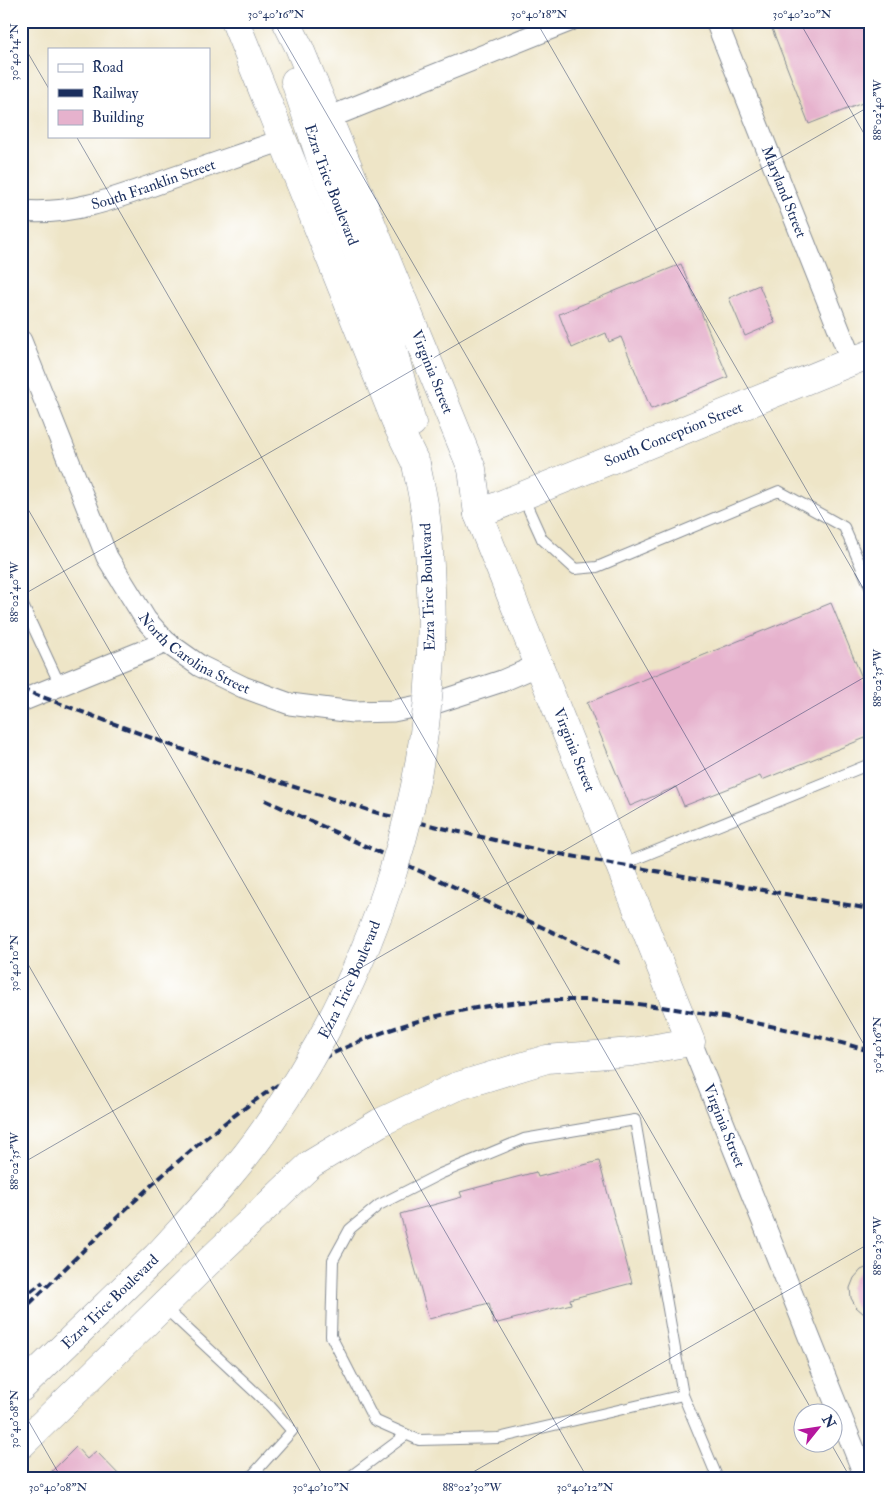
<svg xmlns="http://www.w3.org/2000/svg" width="891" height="1500" viewBox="0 0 891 1500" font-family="'IM FELL Double Pica',serif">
<rect width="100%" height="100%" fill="#fff"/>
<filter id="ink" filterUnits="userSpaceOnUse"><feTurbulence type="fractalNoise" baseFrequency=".02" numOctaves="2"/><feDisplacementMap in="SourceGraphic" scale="10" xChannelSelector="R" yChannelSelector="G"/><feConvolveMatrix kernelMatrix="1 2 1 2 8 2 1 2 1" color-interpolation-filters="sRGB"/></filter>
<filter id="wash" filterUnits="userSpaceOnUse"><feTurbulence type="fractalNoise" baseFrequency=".0096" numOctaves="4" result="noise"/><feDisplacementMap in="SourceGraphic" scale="20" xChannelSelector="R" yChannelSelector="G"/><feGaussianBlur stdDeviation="1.12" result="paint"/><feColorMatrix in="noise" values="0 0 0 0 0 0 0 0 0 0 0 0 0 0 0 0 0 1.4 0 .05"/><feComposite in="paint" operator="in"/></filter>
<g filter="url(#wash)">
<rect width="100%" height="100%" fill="#eee5c7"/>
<g id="blocks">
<path fill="#e6b2cd" d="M 769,21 L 867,21 L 870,29 L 870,100 L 809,124 Z
M 681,264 L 728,377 L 651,409 L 621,337 L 609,342 L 606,333 L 572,348 L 559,314 Z
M 759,285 L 775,323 L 745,336 L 729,298 Z
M 831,603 L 870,697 L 870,736 L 762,780 L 760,776 L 684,806 L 676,787 L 630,806 L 587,703 Z
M 599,1161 L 632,1283 L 570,1299 L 571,1304 L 494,1324 L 489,1303 L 429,1319 L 400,1214 L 462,1197 L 460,1192 L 536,1172 L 538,1177 Z
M 870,1266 L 870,1315 L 864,1314 L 856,1307 L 851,1298 L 850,1288 L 854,1278 L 861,1270 Z
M 76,1447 L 87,1459 L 96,1451 L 123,1479 L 44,1479 Z"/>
</g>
</g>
<g filter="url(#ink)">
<use href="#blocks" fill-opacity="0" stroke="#848a92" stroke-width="1"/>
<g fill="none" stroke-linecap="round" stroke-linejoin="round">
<defs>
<path id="lane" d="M 523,497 L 542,539 L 575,569 L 597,567 L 779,491 L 844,527 L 870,587
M 21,601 L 60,685
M 621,865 L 870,764
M 164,1307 L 270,1406 L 292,1431 L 249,1479
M 683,1395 L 498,1438 L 419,1440 L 374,1420 L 331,1336 L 333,1260 L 350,1229 L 379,1205 L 440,1174 L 524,1139 L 635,1120 L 683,1395 L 718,1479
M 347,1479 L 406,1435"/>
<g id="street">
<path id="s1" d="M 716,21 L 852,362"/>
<path d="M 328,118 L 569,21"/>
<path id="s2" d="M 21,211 C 73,216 122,196 170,179 C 208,166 245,153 283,140"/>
<path id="s3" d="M 21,341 L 107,557 L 146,620 L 166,642 L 200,666 L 243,687 L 290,704 L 353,712 L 393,711 L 438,702 L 502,681 L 539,665"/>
<path d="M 21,701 L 166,642"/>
<path id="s4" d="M 691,1042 L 866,1479"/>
</g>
<g id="secondary">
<path d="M 235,21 L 398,427 L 416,464"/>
<path id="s5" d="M 295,81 L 323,166 L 379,307 L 391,342 L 412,423"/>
<path id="s6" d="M 478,514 L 870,354"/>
<path id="s7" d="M 21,1388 L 159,1254"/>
<path d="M 21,1445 L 206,1264 L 311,1164 L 379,1123 L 455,1087 L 547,1059 L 632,1052 L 691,1042 L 478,514 L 472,469 L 299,47 L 286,21"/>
</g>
</defs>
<use href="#lane" stroke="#848a92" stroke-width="12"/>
<use href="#street" stroke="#848a92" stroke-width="23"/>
<use href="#secondary" stroke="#848a92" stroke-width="29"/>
<use href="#lane" stroke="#fff" stroke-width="10"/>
<use href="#street" stroke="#fff" stroke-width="21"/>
<use href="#secondary" stroke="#fff" stroke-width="28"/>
<path stroke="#1b2f5e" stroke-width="4" stroke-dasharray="8 4" stroke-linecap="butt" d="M 21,689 L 224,765 L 381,814 L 543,851 L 870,909
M 265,800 L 620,963
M 21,1299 L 43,1282
M 21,1312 C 108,1227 193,1136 297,1073 C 380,1023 480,999 577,1000 C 620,1000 663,1007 706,1014 C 761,1023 816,1035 870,1051"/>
<defs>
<g id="secondary-bridge">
<path id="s8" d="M 159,1254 C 196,1213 235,1173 266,1128 C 376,971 439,782 431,589 C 430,563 429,537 425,511 C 423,495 419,480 416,464"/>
</g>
</defs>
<use href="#secondary-bridge" stroke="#848a92" stroke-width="29" stroke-linecap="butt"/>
<use href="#secondary-bridge" stroke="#fff" stroke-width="28"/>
</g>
</g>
<path fill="none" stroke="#1b2f5e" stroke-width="1" stroke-opacity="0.45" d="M 273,21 L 870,1055M 536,21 L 870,600M 799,21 L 870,144M 21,28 L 32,21M 21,41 L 49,89M 76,136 L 813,1412M 21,497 L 588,1479M 21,596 L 870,106M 21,952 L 325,1479M 21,1164 L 870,674M 21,1408 L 62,1479M 830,1442 L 851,1479M 461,1479 L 870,1243"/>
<g text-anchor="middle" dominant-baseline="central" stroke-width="4.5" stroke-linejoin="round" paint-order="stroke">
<g font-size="15" fill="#1b2f5e" stroke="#fff">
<text stroke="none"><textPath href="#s2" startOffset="136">South Franklin Street</textPath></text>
<text stroke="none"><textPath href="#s5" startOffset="110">Ezra Trice Boulevard</textPath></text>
<text stroke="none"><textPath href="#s1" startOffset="184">Maryland Street</textPath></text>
<text transform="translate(432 372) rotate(68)">Virginia Street</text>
<text stroke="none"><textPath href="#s6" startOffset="211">South Conception Street</textPath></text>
<text transform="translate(428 587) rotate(-92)">Ezra Trice Boulevard</text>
<text stroke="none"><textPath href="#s3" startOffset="366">North Carolina Street</textPath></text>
<text transform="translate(574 750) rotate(68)">Virginia Street</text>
<text stroke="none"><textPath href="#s8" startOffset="336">Ezra Trice Boulevard</textPath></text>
<text stroke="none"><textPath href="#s4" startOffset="90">Virginia Street</textPath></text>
<text stroke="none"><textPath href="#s7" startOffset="124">Ezra Trice Boulevard</textPath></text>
</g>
</g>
<rect width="891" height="1500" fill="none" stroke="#fff" stroke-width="55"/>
<rect x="48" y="48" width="162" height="90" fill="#ffffff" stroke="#a4acbf"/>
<rect x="58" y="64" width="25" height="8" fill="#ffffff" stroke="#a4acbf"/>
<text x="92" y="72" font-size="15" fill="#1b2f5e">Road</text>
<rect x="58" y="89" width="25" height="8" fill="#1b2f5e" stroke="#a4acbf"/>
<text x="92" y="98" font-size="15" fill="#1b2f5e">Railway</text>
<rect x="58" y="110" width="25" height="15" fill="#e6b2cd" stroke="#a4acbf"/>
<text x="92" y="122" font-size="15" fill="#1b2f5e">Building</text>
<g transform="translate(818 1428) rotate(60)"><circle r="24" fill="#ffffff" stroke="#a4acbf"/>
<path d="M0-4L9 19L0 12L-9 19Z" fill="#b5179e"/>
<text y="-8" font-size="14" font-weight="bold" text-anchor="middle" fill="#1b2f5e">N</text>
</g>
<rect x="28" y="28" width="836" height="1444" fill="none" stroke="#1b2f5e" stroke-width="2"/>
<g font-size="12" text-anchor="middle" fill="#1b2f5e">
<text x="276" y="18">30°40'16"N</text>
<text x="539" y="18">30°40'18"N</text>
<text x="802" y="18">30°40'20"N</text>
<text transform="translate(14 52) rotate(-90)" y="4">30°40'14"N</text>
<text transform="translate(877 110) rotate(-90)" y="4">88°02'40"W</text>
<text transform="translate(14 592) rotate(-90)" y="4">88°02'40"W</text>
<text transform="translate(877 678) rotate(-90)" y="4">88°02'35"W</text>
<text transform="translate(14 963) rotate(-90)" y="4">30°40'10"N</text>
<text transform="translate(877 1045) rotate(-90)" y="4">30°40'16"N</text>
<text transform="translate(14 1161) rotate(-90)" y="4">88°02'35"W</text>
<text transform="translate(877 1246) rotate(-90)" y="4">88°02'30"W</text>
<text transform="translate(14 1419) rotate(-90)" y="4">30°40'08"N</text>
<text x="58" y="1491">30°40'08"N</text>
<text x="321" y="1491">30°40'10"N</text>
<text x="472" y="1491">88°02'30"W</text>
<text x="585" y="1491">30°40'12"N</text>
</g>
</svg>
